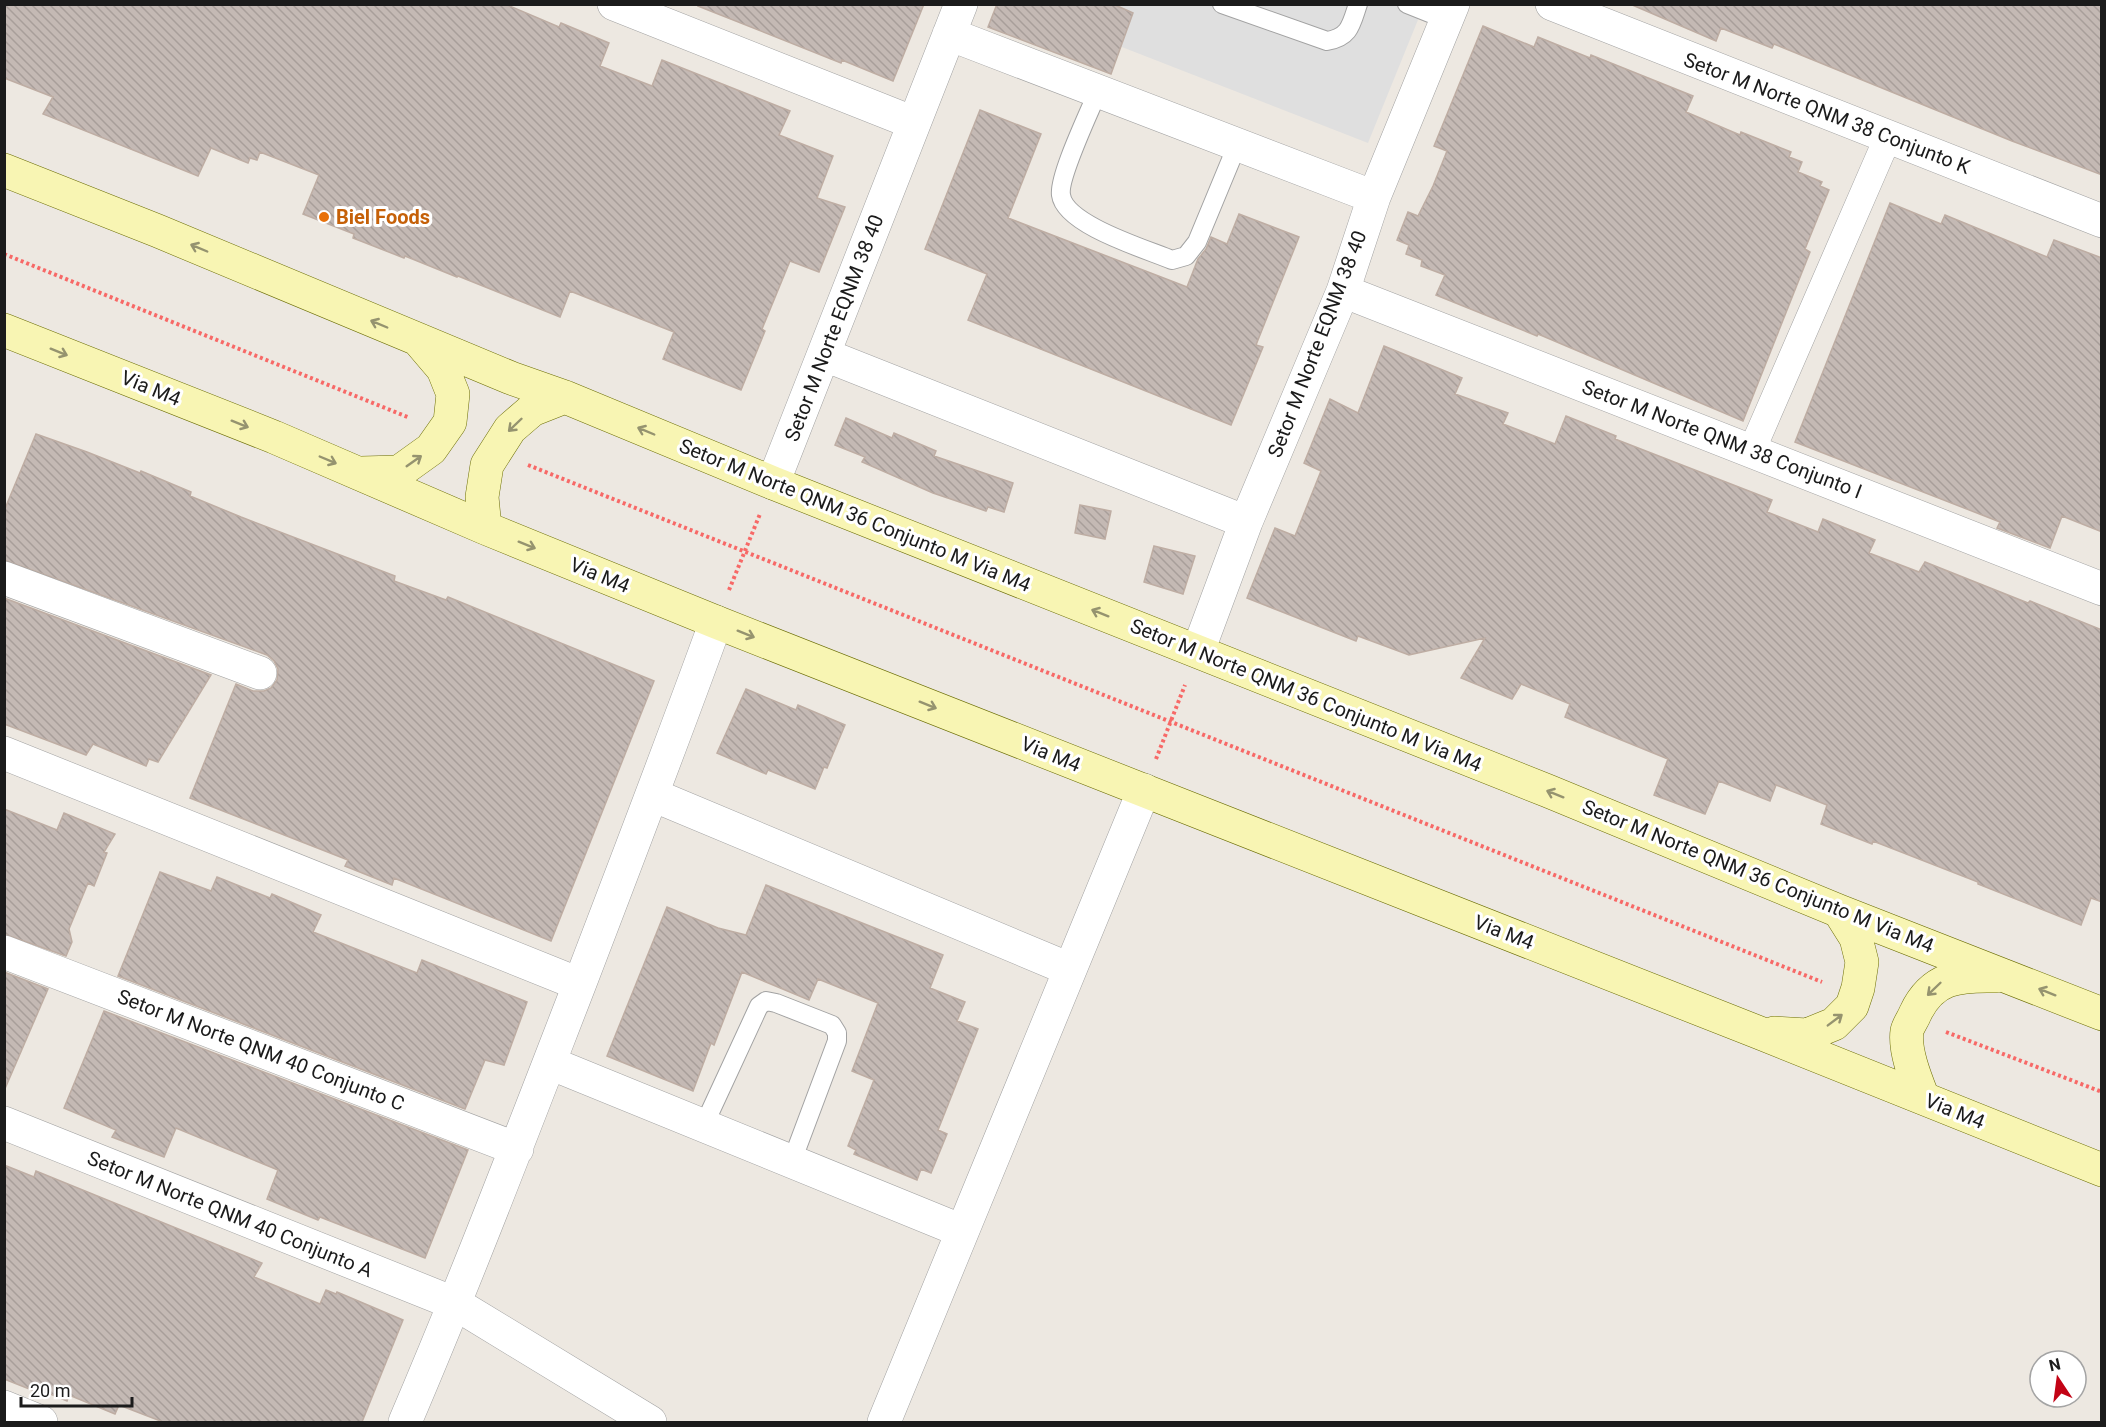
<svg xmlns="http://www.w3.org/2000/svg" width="2106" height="1427" viewBox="0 0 2106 1427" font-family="Roboto,sans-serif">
<defs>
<pattern id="building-back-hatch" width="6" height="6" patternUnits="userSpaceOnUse" patternTransform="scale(1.5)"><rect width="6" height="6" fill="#c4b9b4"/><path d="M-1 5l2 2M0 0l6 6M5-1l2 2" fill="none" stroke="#a89e9a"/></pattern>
</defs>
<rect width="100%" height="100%" fill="#ede8e1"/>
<path fill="#dfdfdf" d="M 1014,5 L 1424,5 L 1368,143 Z"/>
<path fill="url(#building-back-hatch)" stroke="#beada3" stroke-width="1.5" d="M 4,4 L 505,4 L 559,27 L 561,23 L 609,43 L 600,66 L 652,86 L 662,60 L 790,111 L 779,135 L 833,156 L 817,198 L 845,207 L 819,272 L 790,261 L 762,329 L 765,331 L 741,390 L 663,359 L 674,332 L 570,291 L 560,317 L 458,276 L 457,277 L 405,256 L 404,258 L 353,238 L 354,234 L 303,214 L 319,175 L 260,152 L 257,160 L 250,158 L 248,163 L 211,148 L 198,176 L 43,114 L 53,97 L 4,78 Z
M 699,4 L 924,4 L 893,81 L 842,60 L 841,63 L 698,6 Z
M 997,4 L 1113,4 L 1133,13 L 1111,74 L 988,27 Z
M 1630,4 L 2102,4 L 2102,175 L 2012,141 L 1774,44 L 1772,48 L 1721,28 L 1716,41 Z
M 1483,26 L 1534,47 L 1538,37 L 1590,58 L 1591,55 L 1693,96 L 1686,112 L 1740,135 L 1741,132 L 1791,152 L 1789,157 L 1802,162 L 1798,172 L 1822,182 L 1820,186 L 1829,190 L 1805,249 L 1810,252 L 1743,421 L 1538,334 L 1537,336 L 1436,295 L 1445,275 L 1421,266 L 1422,260 L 1406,254 L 1409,245 L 1397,240 L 1408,212 L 1418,216 L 1433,186 L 1447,151 L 1434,146 Z
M 980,110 L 1041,134 L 1008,218 L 1187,287 L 1198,259 L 1206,249 L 1211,237 L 1227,244 L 1239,214 L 1299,237 L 1256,345 L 1263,347 L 1231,425 L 968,320 L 987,274 L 925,249 Z
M 1890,203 L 1941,224 L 1945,215 L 2047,257 L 2054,240 L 2102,258 L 2102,532 L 2062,516 L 2050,548 L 1997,528 L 2000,522 L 1795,442 Z
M 1384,346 L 1462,378 L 1455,394 L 1508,413 L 1503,424 L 1555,444 L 1566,416 L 1616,436 L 1615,439 L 1772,500 L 1767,512 L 1818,532 L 1823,519 L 1875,540 L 1869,553 L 1919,572 L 1925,562 L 2028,603 L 2030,601 L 2102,630 L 2102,902 L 2091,898 L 2081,925 L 1978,884 L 1978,882 L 1873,841 L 1872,844 L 1821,824 L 1827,805 L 1776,785 L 1770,801 L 1719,781 L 1705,814 L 1654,795 L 1668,759 L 1565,717 L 1570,704 L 1521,684 L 1512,699 L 1461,678 L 1485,638 L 1409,655 L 1358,636 L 1356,641 L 1247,598 L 1275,528 L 1295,536 L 1321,471 L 1304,463 L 1330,399 L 1358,413 Z
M 846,418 L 892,438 L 894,433 L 936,451 L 934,456 L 1013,483 L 1004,512 L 988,507 L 986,511 L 933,493 L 862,462 L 865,457 L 835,445 Z
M 36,434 L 87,452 L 140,473 L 141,471 L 191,492 L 190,496 L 241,517 L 395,576 L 394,581 L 446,600 L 448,597 L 654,681 L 551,941 L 394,878 L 392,885 L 345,866 L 348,860 L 190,798 L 236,684 L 253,691 L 264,691 L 271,688 L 277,680 L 278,669 L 274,661 L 267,655 L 4,560 L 4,511 Z
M 1080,505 L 1111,511 L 1105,539 L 1075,533 Z
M 1154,546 L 1195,556 L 1183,594 L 1144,582 Z
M 4,598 L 211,675 L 158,762 L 149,759 L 146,766 L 93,744 L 86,755 L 4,724 Z
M 746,689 L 796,710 L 798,705 L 845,725 L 827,768 L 824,767 L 815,789 L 768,770 L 766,774 L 717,753 Z
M 4,809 L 57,830 L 64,813 L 115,834 L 104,852 L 107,853 L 94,886 L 88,883 L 69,929 L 72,942 L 66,956 L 4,934 Z
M 160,872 L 211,891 L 217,877 L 270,898 L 272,894 L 321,915 L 313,932 L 417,973 L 422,960 L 527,1002 L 504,1065 L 485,1060 L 465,1109 L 118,976 Z
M 766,885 L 943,955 L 930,988 L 965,1002 L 957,1021 L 978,1029 L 938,1130 L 947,1134 L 931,1173 L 921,1169 L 917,1180 L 854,1154 L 856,1150 L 848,1146 L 874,1080 L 852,1071 L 878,1003 L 818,979 L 809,1000 L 742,972 L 714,1045 L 711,1043 L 693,1091 L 607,1056 L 667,907 L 718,928 L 746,935 Z
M 4,972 L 48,989 L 4,1091 Z
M 104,1011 L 468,1150 L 425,1258 L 320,1217 L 318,1220 L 267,1199 L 278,1170 L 176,1128 L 164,1157 L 112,1137 L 116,1130 L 64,1108 Z
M 4,1165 L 34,1177 L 36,1171 L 262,1263 L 254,1277 L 320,1304 L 326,1290 L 336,1294 L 337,1292 L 403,1320 L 362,1422 L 163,1422 L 119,1405 L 115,1414 L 69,1395 L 67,1401 L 48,1393 L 47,1396 L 4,1379 Z"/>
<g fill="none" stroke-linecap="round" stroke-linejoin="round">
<defs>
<path id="service" d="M 1222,4 L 1327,41 C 1350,37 1351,25 1358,4
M 1407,4 L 1447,20
M 1098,91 C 1090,111 1058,177 1061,195 C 1065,225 1146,249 1172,260 L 1186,256 L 1197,242 L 1238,143
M 704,1125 L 759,1006 L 766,1001 L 776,1003 L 832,1025 L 837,1033 L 837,1041 L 792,1161"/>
<path id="pedestrian" d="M 1752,450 L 1888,137"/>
<path id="minor" d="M 614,4 L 914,123
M 1552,4 L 2102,221
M 949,34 L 1374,197
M 1343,291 L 2102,589
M 825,355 L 1246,522
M 773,483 L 961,4
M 4,578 L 260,673
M 1198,651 L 1246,522 L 1343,291 L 1374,197 L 1453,4
M 4,753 L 579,984
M 653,795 L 1069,969
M 4,952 L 517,1149
M 550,1063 L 962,1231
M 4,1123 L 456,1304 L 650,1422
M 4,1407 L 41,1422
M 405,1422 C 467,1277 523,1130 580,983 C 626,863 672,743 716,622
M 884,1422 L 1144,790"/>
<path id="secondary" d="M 4,170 L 158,231 L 511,378 L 565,397 L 773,483 L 1548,791 L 1839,911 L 2102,1014
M 4,330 L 274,437 L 485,528 L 716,622 L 1760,1033 L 2102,1170
M 361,473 L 399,472 L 431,449 L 450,422 L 453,394 L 443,369 L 420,342
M 485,528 L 482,497 L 487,465 L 510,429 L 532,410 L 565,397
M 1774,1033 L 1807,1035 L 1834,1024 L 1852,1006 L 1858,988 L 1862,962 L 1856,938 L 1839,911
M 1923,1098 C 1916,1080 1904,1051 1907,1031 C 1908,1026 1913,1019 1915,1014 C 1932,977 1958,975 1996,976"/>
</defs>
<use href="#service" stroke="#a2a2a2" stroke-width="20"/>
<use href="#pedestrian" stroke="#a2a2a2" stroke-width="28"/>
<use href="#minor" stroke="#a2a2a2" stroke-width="34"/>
<use href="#secondary" stroke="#6c6e06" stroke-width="34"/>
<path stroke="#f76967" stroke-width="4" stroke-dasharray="3 3" stroke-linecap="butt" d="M 4,254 L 410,418
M 528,465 L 1822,982
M 729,590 L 760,514
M 1156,759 L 1185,685
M 1946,1032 L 2102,1092"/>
<use href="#service" stroke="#fff" stroke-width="18"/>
<use href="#pedestrian" stroke="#fff" stroke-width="27"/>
<use href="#minor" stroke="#fff" stroke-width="33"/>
<use href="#secondary" stroke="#f8f5b3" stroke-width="33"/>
</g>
<defs><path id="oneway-shaft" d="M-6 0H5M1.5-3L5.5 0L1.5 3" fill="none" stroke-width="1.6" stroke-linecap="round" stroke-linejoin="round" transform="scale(1.5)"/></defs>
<g stroke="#95936f">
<use href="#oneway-shaft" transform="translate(199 248) rotate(-157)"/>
<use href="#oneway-shaft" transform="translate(379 324) rotate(-157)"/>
<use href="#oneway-shaft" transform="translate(59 352) rotate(22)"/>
<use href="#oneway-shaft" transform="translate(240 424) rotate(22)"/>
<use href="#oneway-shaft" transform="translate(515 425) rotate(136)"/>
<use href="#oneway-shaft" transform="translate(646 431) rotate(-157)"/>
<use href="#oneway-shaft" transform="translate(328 460) rotate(23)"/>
<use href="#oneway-shaft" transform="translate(414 461) rotate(-35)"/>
<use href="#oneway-shaft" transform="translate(527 545) rotate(22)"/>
<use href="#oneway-shaft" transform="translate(1100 613) rotate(-158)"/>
<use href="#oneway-shaft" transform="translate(746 634) rotate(22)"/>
<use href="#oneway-shaft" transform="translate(928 705) rotate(22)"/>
<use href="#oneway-shaft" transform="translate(1555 794) rotate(-158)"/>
<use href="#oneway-shaft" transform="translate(1934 989) rotate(136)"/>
<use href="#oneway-shaft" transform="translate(2047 992) rotate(-158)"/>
<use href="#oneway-shaft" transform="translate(1835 1020) rotate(-37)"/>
</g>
<circle fill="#e8710a" stroke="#fff" stroke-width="2" cx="324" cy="217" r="6"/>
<g text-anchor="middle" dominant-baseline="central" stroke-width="6" stroke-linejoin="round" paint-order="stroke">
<g font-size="20" fill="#1b1b1b" stroke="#fff">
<text transform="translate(1827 113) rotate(21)">Setor M Norte QNM 38 Conjunto K</text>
<text transform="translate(834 328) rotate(-69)">Setor M Norte EQNM 38 40</text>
<text transform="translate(1317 344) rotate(-69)">Setor M Norte EQNM 38 40</text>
<text transform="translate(151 388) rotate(22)">Via M4</text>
<text transform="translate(1722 439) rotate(21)">Setor M Norte QNM 38 Conjunto I</text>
<text transform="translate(855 515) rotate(22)">Setor M Norte QNM 36 Conjunto M Via M4</text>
<text transform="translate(600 575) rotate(22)">Via M4</text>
<text transform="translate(1306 695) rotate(22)">Setor M Norte QNM 36 Conjunto M Via M4</text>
<text transform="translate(1051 754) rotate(22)">Via M4</text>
<text transform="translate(1758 876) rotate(22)">Setor M Norte QNM 36 Conjunto M Via M4</text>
<text transform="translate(1504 932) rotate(21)">Via M4</text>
<text transform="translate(261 1050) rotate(21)">Setor M Norte QNM 40 Conjunto C</text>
<text transform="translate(1955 1111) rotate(22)">Via M4</text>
<text transform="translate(230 1214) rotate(22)">Setor M Norte QNM 40 Conjunto A</text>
</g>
<g font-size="20" font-weight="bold" fill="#c56008" stroke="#fff" text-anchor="start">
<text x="336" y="217">Biel Foods</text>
</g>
</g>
<rect width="2106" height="1427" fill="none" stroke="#1b1b1b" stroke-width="12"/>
<g transform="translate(2058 1379) rotate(347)"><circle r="28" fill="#ffffff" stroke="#a4a4a4" stroke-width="1.5"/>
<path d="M0-4.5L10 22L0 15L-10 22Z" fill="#c30315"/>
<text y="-9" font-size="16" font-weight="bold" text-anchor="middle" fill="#1b1b1b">N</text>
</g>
<path d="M21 1397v9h111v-9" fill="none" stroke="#1b1b1b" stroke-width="3"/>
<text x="30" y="1397" font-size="18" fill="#1b1b1b" stroke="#ffffff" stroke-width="4.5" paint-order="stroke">20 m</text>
</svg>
